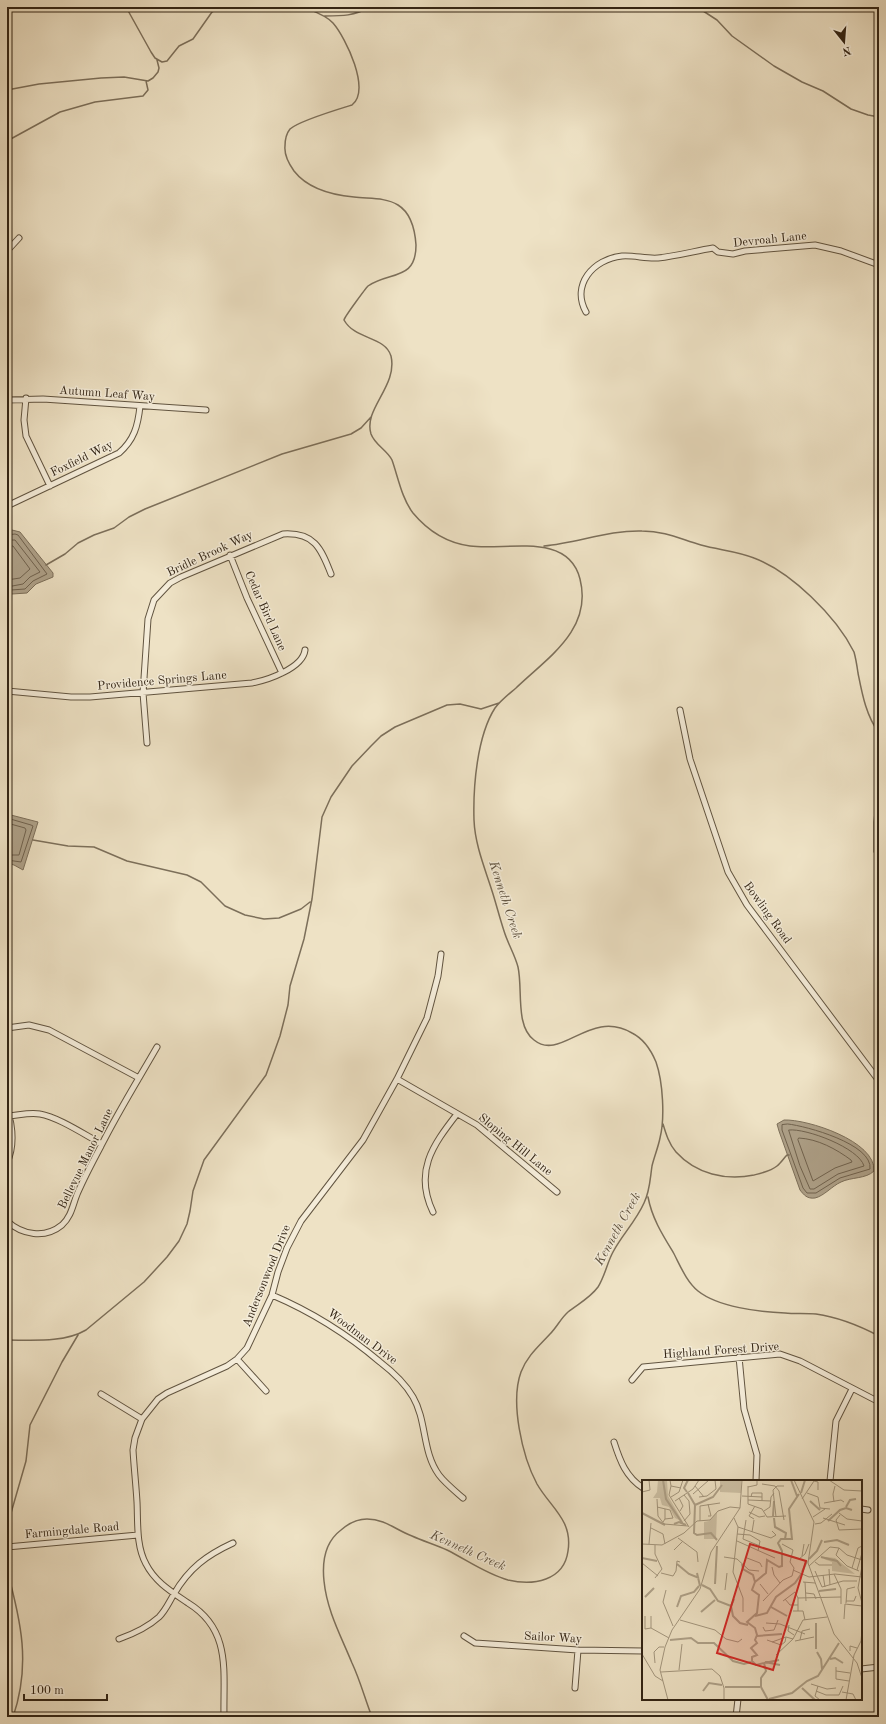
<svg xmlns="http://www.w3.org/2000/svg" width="886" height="1724" viewBox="0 0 886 1724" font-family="'Old Standard TT',serif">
<rect width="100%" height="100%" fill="#eee2c5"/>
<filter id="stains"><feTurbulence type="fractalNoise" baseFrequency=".005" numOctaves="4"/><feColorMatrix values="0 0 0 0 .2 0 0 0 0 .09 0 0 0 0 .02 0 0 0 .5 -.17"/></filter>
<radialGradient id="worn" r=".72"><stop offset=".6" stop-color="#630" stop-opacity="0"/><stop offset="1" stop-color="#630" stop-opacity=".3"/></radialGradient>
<path fill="#aea189" stroke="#7c6f5a" d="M 12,530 L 20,532 L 53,573 L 53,577 L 36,584 L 27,593 L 12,594 L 7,597 L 7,531 Z
M 7,814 L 38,822 L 23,870 L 14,865 L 7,863 Z
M 784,1120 C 807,1119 876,1141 874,1171 C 866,1179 851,1177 841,1182 C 832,1186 824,1196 815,1198 C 807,1199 804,1195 800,1190 L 779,1131 L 777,1124 Z"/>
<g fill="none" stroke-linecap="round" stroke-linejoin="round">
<path stroke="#70624e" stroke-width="1" d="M 7,535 L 15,534 L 18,535 L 47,574 L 33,581 L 25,589 L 11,590 L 7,593
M 7,540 L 15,540 L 40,572 L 30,577 L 23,584 L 7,587
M 7,546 L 13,546 L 30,569 L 20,578 L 7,580
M 7,818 L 31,825 L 33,826 L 21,862 L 7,860
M 7,823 L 25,828 L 26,830 L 19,855 L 7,855
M 788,1124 C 806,1126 873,1144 870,1169 L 840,1178 L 816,1193 L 807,1193 L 803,1188 L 782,1130 L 782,1125 Z
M 789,1130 C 806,1128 859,1148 864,1166 L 838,1174 L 814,1189 L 810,1189 L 800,1166 Z
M 799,1138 C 818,1139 836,1149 851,1160 L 852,1162 L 835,1168 L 813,1181 L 798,1140 Z"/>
<path stroke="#7c6f5a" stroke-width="1.5" d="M 126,7 L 151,52 L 155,58 L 162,62 L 167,61 L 179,46 L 193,39 L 212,12 L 220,7
M 303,7 C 313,11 326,15 333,23 C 346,38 371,90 352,105 C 339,109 299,121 290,129 C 286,134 285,140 285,146 C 284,155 289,164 294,171 C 308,189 332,195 354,197 C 368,199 385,197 398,205 C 411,213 415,230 416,245 C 416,281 390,271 368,286 C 366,288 345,316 344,320 C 355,340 385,336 391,356 C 398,386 363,409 371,434 C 375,445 387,450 392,460 C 398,477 402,499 413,513 C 428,531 448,543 470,546 C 505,551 568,531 580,579 C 593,630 547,658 516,688 C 509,694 501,700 495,708 C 477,736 473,787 474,820 C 475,846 486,871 493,894 C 497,907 500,919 504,931 C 508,944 515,955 518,967 C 523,989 515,1026 534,1040 C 561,1062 590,1008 632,1033 C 644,1039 651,1050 656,1062 C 663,1082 665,1118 660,1138 C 658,1148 654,1157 652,1166 C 650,1179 650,1191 644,1203 C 636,1221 622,1235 613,1252 C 607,1263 605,1276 598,1287 C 590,1298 578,1304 568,1312 C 561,1318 557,1327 550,1334 C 539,1346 527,1356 521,1372 C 510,1402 522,1456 537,1484 C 550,1507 573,1520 568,1551 C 564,1581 533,1586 508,1580 C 486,1574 467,1560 447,1550 C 436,1545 423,1541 412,1536 C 396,1530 385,1519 367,1519 C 357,1519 349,1523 341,1530 C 325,1542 322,1562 324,1581 C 327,1611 341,1636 352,1663 C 360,1680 365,1699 372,1717
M 697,7 L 717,20 L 732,36 L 774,66 L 802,82 L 823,91 L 851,109 L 868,115 L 879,117
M 325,16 C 342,16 355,16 369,7
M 7,90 L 39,84 L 101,78 L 124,77 L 148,81 L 153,78 L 158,72 L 159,68 L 157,60
M 7,141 L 60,112 L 95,102 L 143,96 L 148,90 L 146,81
M 544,546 C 577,543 609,530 642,531 C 666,531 680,539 701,545 C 719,550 737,551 754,558 C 791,572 836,616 854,652 C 856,659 857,666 858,673 C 862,693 866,716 879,733
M 46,565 L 65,554 L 78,543 L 94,535 L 114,528 L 129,517 L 145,509 L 282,454 L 351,434 L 361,428 L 371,417
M 33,840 L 68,846 L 94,847 L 127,861 L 187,875 L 201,882 L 225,906 L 245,915 L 264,919 L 279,918 L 301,909 L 310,902
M 874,852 L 874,822 L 879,778
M 875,858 L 879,877
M 663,1124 C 666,1134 669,1144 676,1152 C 696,1174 726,1181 754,1175 C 762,1173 771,1171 777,1166 C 781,1163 784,1158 787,1155 L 789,1155
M 648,1197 C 652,1218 662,1234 673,1252 C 680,1265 686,1281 698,1291 C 718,1307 759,1312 785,1313 C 795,1314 805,1313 816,1314 C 837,1317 860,1326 879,1336
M 7,1340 C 32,1340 64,1343 86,1330 L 144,1282 L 167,1257 L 179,1241 L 187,1224 L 190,1211 L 193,1191 L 204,1160 L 266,1075 L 280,1036 L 288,1005 L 290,986 L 304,939 L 312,899 L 322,817 L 331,797 L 352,766 L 371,746 L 381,736 L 395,727 L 447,705 L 460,704 L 481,709 L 499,703
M 7,1527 L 26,1461 L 30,1425 L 62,1362 L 78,1335
M 7,1570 C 21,1621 31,1665 13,1717"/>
<defs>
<path id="minor" d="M 7,251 L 19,238
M 586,312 C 571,285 593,259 622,256 C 634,255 646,259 658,258 C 677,256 695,251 713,248 L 718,252 L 733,254 L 745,251 L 815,245 L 841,251 L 879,265
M 26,398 L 24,420 L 26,436 L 50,486
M 7,400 L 43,399 L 206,410
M 7,506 L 119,453 C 134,440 138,426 140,406
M 230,555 L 247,598 L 282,673
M 7,691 L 71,697 L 90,697 L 252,683 C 268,680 303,668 305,650
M 680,710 L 690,759 L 728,872 L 747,905 L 879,1081
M 147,743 L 143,693 L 148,619 L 154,600 L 170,583 L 181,577 L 283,534 C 314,532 321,548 331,574
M 7,1028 L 29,1025 L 49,1030 L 139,1078
M 397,1079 L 477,1125 L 557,1192
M 7,1108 C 13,1127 15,1145 7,1163
M 9,1116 C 20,1115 30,1112 40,1114 C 58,1117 85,1135 102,1144
M 433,1212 C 414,1172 432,1146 457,1114
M 7,1221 C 22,1235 45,1239 62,1225 C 72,1216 73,1203 78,1192 C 85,1176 93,1161 101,1146 C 118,1112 138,1080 157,1047
M 272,1295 C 312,1312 347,1334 380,1362 C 393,1372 405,1383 413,1397 C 427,1421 422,1452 439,1475 C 445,1483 455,1491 463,1498
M 739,1357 L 744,1409 L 757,1455 L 756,1481
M 237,1359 L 266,1391
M 632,1380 L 643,1367 L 780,1354 L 800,1361 L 879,1402
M 101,1394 L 142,1419
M 614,1442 C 620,1461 626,1477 643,1488
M 830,1481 L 836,1421 L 852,1389
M 861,1509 L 868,1510
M 7,1547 L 138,1535
M 464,1636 L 475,1643 L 578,1650 L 643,1651
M 119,1639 C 133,1634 148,1627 159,1617 C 166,1610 169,1602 174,1594 C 189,1568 207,1555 233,1543
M 861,1669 L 879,1667
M 575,1688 L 578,1650
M 224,1717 C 223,1672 232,1630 188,1603 C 172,1592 155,1582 146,1564 C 136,1546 138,1522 137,1502 C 136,1485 134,1467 133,1450 L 135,1438 L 142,1419 L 158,1399 L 167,1393 L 227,1366 L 237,1359 L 247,1348 L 272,1295 L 278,1272 L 287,1248 L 301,1221 L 363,1140 L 397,1079 L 427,1018 L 438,976 L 441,954
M 736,1717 L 738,1699"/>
</defs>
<use href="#minor" stroke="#615440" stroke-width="7"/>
<use href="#minor" stroke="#f4ecd9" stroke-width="5"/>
</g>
<g text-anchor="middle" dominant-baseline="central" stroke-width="3" stroke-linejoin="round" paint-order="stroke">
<g font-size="12" fill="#322414" stroke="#f4ecd9">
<text transform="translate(770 240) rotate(-6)">Devroah Lane</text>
<text transform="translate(107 394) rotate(4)">Autumn Leaf Way</text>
<text transform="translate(82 459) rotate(-26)">Foxfield Way</text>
<text transform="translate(210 554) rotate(-25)">Bridle Brook Way</text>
<text transform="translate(265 611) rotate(66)">Cedar Bird Lane</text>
<text transform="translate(162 681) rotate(-5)">Providence Springs Lane</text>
<text transform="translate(767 913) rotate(54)">Bowling Road</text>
<text transform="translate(515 1145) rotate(39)">Sloping Hill Lane</text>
<text transform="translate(86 1159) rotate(-64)">Bellevue Manor Lane</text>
<text transform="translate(267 1276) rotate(-68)">Andersonwood Drive</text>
<text transform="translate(362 1337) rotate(37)">Woodman Drive</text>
<text transform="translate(721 1351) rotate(-4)">Highland Forest Drive</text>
<text transform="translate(72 1531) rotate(-5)">Farmingdale Road</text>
<text transform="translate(553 1638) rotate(3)">Sailor Way</text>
</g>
<g font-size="13" font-style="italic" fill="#5d503d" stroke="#f4ecd9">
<text transform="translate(505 900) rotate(72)">Kenneth Creek</text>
<text transform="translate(618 1229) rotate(-61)">Kenneth Creek</text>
<text transform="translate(468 1551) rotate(24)">Kenneth Creek</text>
</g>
</g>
<g transform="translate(642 1480)">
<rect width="220" height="220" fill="#eee2c5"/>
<path d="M 16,0 L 25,0 L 26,16 L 41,42 L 33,38 L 27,27 L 20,25 L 18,18 L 11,18 L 15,12 ZM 78,0 L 99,0 L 99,13 L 78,12 ZM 75,32 L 74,59 L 62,59 L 62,42 L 67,41 ZM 184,77 L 193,78 L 213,94 L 190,91 L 190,82 L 182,79 Z" fill="#cec2a7"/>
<path fill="none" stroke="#aea189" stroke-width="2" d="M 21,0 L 24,19 L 41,44M 149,0 L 155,16M 45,12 L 42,8 L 46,0M 46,13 L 53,25 L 52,53 L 55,55 L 69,53 L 75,60M 159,13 L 163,0M 168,21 L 178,30M 53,25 L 71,17 L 80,5M 204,27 L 208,20 L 214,19M 0,33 L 23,45M 131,36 L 132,21M 132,38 L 133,47 L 144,53 L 143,59M 186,41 L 198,30 L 204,28 L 210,30M 32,44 L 37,42 L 44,45M 182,62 L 195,60 L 207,65M 179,77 L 195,81 L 199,86M 0,78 L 15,81M 167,79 L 175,71 L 180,60M 35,84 L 47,94 L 57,98M 100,84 L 101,89 L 111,95 L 113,102M 160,92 L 165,81M 55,93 L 58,106M 73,104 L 75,66M 60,105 L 68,109 L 76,121 L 89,126M 177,111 L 194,109M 3,117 L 12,108M 92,119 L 89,126 L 91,136 L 98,143 L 106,145M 35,127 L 39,116 L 52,112 L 57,106M 129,127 L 145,136M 59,132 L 73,120M 113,136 L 125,133 L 134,117 L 153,103 L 160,93M 115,156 L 140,154M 28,160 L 49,158 L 56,163 L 72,163 L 91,181 L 102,184 L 109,182M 174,169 L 174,143M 175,172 L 179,179 L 180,189M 188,179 L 193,178 L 201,183M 123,182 L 138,185M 122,183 L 137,180M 83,207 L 118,207M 160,208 L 173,220M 61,211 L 67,203 L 80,205M 127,219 L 150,213 L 165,201 L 176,196 L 197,163M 126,220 L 119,207 L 119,198 L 124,191 L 122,183 L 114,185 L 110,181 L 110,177 L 115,175 L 109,168 L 115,163 L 113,160 L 115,155 L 113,148 L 105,142 L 115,133 L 117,115 L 110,110 L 113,102 L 124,93 L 125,80 L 137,87 L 140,86 L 140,71 L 136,63 L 139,59 L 150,59 L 147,29 L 157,14"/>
<path fill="none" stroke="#a3967e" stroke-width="1" d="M 28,0 L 29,6 L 39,8M 152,0 L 172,42 L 166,83 L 192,154 L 215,183 L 220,198M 187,0 L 202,10 L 220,11M 120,4 L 133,6 L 137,11 L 142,40M 29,6 L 27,15 L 47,47M 53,6 L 62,17M 106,6 L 106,24 L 120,29 L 125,37 L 144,36M 106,7 L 115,5 L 115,0M 0,12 L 8,10 L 7,0M 165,13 L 176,17 L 178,28 L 188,29M 51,14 L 67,0M 42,15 L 47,21 L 48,34 L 42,41M 100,16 L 120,17M 29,17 L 37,12 L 41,0M 57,17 L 65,16 L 74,9 L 73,0M 109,17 L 110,13 L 120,13 L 120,21M 37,18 L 41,26 L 38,31M 15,19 L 16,36 L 22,44 L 46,46M 160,19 L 172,1 L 176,2 L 176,10M 106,20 L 129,21M 33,21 L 51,9 L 57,0M 192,22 L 191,14 L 193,6M 182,23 L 199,20 L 202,22M 66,24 L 69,36 L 66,36M 15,27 L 28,30 L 31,38 L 23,39M 122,31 L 128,27 L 129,17 L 132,13M 107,32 L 117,37 L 123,36M 197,33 L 205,39 L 220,41M 198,35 L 194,40 L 197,50 L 220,49M 134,37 L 131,10 L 135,6 L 142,6M 171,37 L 183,29M 92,38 L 96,47 L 91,92 L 101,118 L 101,132M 181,38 L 203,45M 112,39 L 107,36 L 113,26M 104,40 L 101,59 L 118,66M 58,41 L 58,26 L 78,23M 21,42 L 23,39 L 23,29M 173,44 L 179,43 L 190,34M 96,47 L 129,58 L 134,55 L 130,51M 9,48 L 21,54 L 23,64M 110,52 L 112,40M 95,54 L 108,55 L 118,61 L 116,71M 36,58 L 55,72 L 56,82M 95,61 L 133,78M 0,64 L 20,65 L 42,53 L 55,41 L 68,40 L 76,31 L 88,27 L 98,28M 7,64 L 9,43M 197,68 L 194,75 L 205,86 L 217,91M 197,68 L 205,75 L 220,80M 32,70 L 41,61M 160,76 L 162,64M 82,77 L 95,79 L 107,90 L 117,91M 105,78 L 118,83 L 120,87M 157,79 L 163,74 L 167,64M 173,82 L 177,85 L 190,85M 0,83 L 16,96M 167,86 L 188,67 L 197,68M 220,86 L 216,108 L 220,123M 130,87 L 132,95 L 138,103M 210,88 L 216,68 L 220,66M 187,89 L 188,105M 151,90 L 167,97 L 193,94 L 220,97M 215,90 L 220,73M 173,91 L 180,107 L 201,101 L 215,101M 19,93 L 31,96 L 34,91 L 35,81 L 38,82M 192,94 L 199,109 L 199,124M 181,95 L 183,107M 13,98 L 20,89 L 13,74 L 13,65M 161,102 L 173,103M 163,102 L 164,121M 118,104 L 126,114M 24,110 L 21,122 L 31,146M 83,110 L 85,93M 164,113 L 172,114 L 174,119M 156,118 L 199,117M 143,119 L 148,125 L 156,125M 121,121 L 141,100 L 150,96 L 152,88 L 148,82 L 151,70 L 140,64M 141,121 L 153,112 L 156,118 L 156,131M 204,121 L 212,121 L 214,116M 204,123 L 205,109 L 213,107M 151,131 L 161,131 L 163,140M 3,136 L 3,149 L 9,148M 9,136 L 9,148 L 27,158M 202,139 L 203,124 L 220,126M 38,140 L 73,150 L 84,159 L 96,162 L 100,159M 124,143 L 138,144 L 163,154M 147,145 L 146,151 L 152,155M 121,147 L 123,151 L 132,150 L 136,140M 125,160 L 139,165 L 143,162 L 144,157M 158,160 L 160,151 L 168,149M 153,161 L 172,157M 130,162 L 144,157 L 151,159M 208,171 L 208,166 L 215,168M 0,174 L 13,196 L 21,201M 134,175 L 151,159 L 161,140 L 185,137M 13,183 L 12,172 L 17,167 L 22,167M 194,187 L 194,199 L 207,201M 37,190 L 40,164M 194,191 L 208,193M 19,192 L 70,189 L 78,196 L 82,208 L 82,220M 169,204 L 185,209 L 194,208M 176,206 L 173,216 L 178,220M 174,211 L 184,215 L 197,215 L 201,206M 200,212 L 211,214 L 214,220M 26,220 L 18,190 L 23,167 L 30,150 L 58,109 L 69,72 L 98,28 L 100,0M 204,220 L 212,175 L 219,161 L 220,150"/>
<path fill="#d62828" fill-opacity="0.15" stroke="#d62828" stroke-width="2" d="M 108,64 L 164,81 L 131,190 L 75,173 Z"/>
<rect width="220" height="220" fill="none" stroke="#322414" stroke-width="2"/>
</g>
<rect width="886" height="1724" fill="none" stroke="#eee2c5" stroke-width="24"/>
<rect x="8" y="8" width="870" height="1708" fill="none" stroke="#322414" stroke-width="2"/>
<rect x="12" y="12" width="862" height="1700" fill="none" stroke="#322414"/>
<g transform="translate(844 42) rotate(163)" stroke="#f4ecd9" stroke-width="3" paint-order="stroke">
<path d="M0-3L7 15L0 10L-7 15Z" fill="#322414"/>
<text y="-6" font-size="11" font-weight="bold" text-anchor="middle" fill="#322414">N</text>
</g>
<path d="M24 1694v6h83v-6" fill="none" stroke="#322414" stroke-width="2"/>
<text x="30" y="1694" font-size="12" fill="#322414" stroke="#f4ecd9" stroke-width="3" paint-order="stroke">100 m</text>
<rect width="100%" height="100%" filter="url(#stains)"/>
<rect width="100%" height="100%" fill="url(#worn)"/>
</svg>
